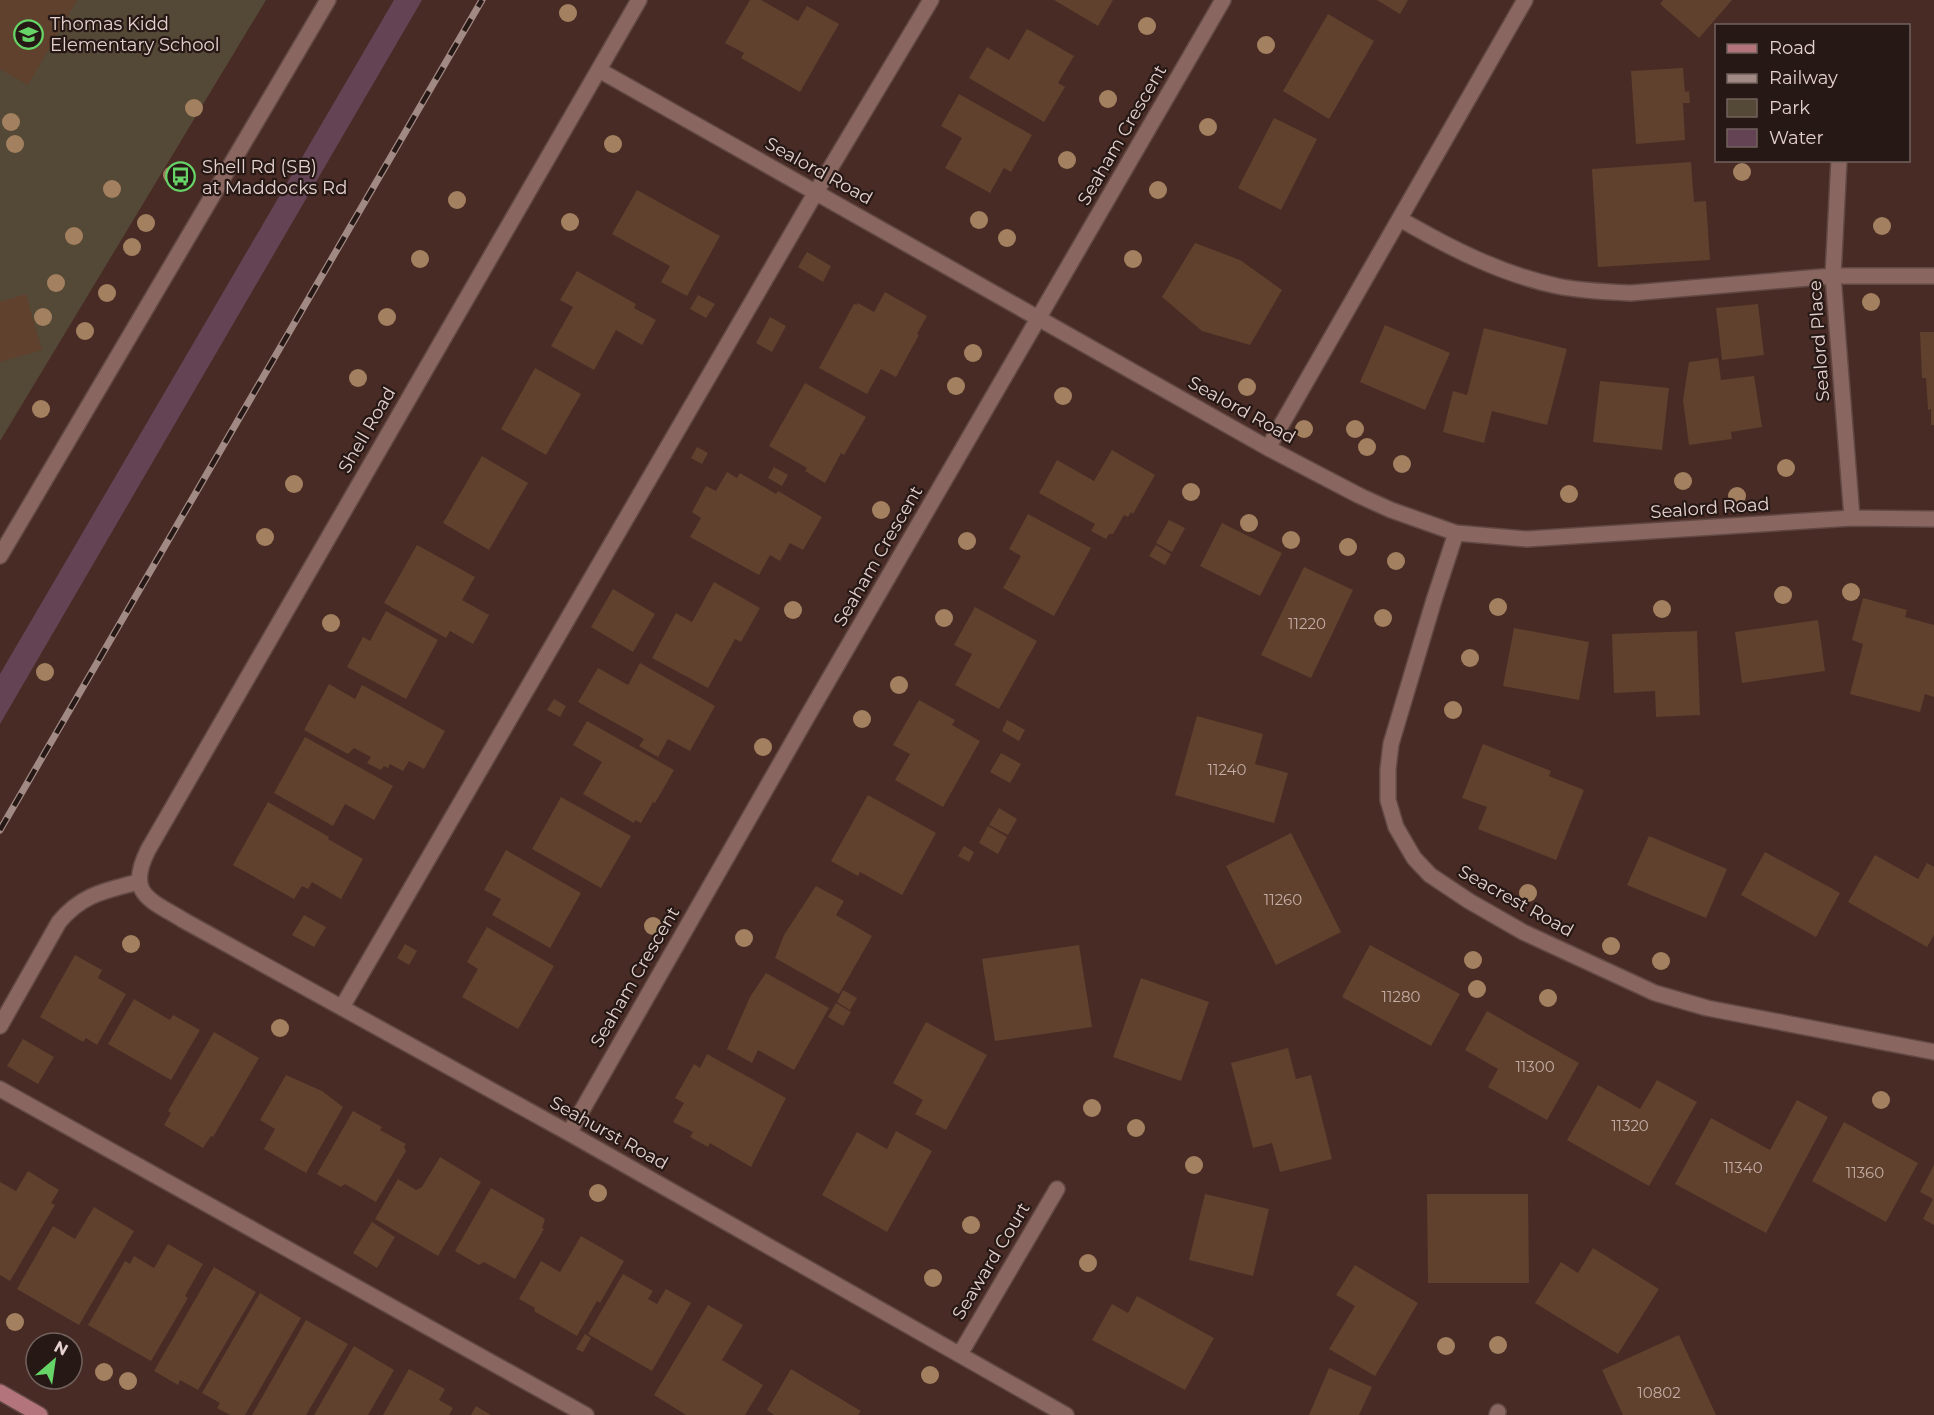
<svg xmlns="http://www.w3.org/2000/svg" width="1934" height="1415" viewBox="0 0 1934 1415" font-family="Montserrat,sans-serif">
<rect width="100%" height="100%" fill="#492b25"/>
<path fill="#544836" d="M 0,0 L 266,0 L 0,441 Z"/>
<path fill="#634354" d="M 394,0 L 422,0 L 0,724 L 0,674 Z"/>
<path fill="#5f412e" d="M 0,0 L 77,0 L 28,85 L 0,69 Z
M 750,0 L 761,0 L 798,21 L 807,6 L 839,24 L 800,92 L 741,58 L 744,53 L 725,43 Z
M 1054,0 L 1113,0 L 1098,26 Z
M 1377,0 L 1408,0 L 1400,14 Z
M 1663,0 L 1732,0 L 1699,38 L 1660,4 Z
M 1328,14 L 1374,41 L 1329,119 L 1283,91 Z
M 1027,29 L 1074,56 L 1058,83 L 1065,87 L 1044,122 L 969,78 L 987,47 L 1009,60 Z
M 1683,68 L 1685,92 L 1689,91 L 1690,103 L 1683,103 L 1685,140 L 1636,144 L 1631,71 Z
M 959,94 L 1032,135 L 1011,172 L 1004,168 L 990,193 L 945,168 L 962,138 L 941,126 Z
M 1274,118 L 1317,139 L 1281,210 L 1238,188 Z
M 1691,162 L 1694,202 L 1706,201 L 1710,260 L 1598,267 L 1592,169 Z
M 637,190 L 720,236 L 687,296 L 661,282 L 670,266 L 612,234 Z
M 1195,243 L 1240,260 L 1282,290 L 1250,345 L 1202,331 L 1162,297 Z
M 807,252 L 831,266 L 823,282 L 798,267 Z
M 577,271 L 636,304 L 634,308 L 656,320 L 642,345 L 616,330 L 594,370 L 551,346 L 573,307 L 560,300 Z
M 885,292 L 927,316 L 917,334 L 919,335 L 896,377 L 881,369 L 867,394 L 819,368 L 854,304 L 857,305 L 858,303 L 874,312 Z
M 26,294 L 42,350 L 0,362 L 0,302 Z
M 698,295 L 715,304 L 706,318 L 690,309 Z
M 1758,304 L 1764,355 L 1722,360 L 1716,308 Z
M 770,317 L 786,326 L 772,352 L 756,343 Z
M 1385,325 L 1450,353 L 1425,410 L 1360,382 Z
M 1484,328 L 1567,349 L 1547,425 L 1492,411 L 1484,443 L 1443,432 L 1453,391 L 1467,395 Z
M 1920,332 L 1934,332 L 1934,425 L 1931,425 L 1931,409 L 1928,410 L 1926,378 L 1922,378 Z
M 1718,358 L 1721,380 L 1754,376 L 1762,427 L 1731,432 L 1732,439 L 1689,445 L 1683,400 L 1689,362 Z
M 535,368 L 581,394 L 546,455 L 501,429 Z
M 1600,381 L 1669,388 L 1662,450 L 1593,442 Z
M 805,383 L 866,417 L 844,455 L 841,453 L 825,483 L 805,471 L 807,468 L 769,446 Z
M 697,447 L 708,453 L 702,464 L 691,458 Z
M 1112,450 L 1155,475 L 1133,514 L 1131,512 L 1128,517 L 1124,515 L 1113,534 L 1109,534 L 1106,539 L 1091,531 L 1095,524 L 1039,493 L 1057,460 L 1094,481 Z
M 482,456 L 528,483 L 489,550 L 443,523 Z
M 774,467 L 788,475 L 782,486 L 768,478 Z
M 727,472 L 737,478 L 740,473 L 776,494 L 778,491 L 822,517 L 803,550 L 790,543 L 780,561 L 770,555 L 759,575 L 690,537 L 701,518 L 692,512 L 706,486 L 716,491 Z
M 1028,514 L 1091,548 L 1054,616 L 1003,588 L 1021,556 L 1009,549 Z
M 1169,520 L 1185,528 L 1172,552 L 1156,543 Z
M 1222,523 L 1282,553 L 1260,596 L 1200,566 Z
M 417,545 L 475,577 L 462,600 L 489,615 L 473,644 L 450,631 L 446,638 L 384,603 Z
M 1156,545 L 1171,554 L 1165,565 L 1149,556 Z
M 1304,567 L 1353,590 L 1311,678 L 1261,655 Z
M 714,582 L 760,608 L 741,642 L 735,639 L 708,688 L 652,658 L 676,613 L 692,622 Z
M 613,589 L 655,614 L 633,652 L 591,627 Z
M 1863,598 L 1907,610 L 1905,617 L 1934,625 L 1934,697 L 1925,694 L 1920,712 L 1850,694 L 1863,644 L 1852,640 Z
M 975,607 L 1037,641 L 999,709 L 955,685 L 972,654 L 954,645 Z
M 386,611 L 438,640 L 406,699 L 347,667 L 363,637 L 370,641 Z
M 1818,620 L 1825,671 L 1742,683 L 1735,632 Z
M 1514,628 L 1589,642 L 1579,700 L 1503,686 Z
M 1697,631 L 1700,715 L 1656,717 L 1655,691 L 1614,693 L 1612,634 Z
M 640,663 L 715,706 L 690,751 L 668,739 L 658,757 L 639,746 L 644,739 L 578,702 L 598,668 L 628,685 Z
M 329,684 L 355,699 L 362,685 L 445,731 L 424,769 L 409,761 L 403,771 L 390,764 L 388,768 L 384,766 L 381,770 L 367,763 L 371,757 L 354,748 L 348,754 L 304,730 Z
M 554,699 L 566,706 L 560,717 L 547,710 Z
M 919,700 L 955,720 L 952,725 L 980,741 L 943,807 L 895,780 L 910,754 L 893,745 Z
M 1197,716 L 1263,734 L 1255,764 L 1288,773 L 1274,823 L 1175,795 Z
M 1007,720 L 1025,730 L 1019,741 L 1002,731 Z
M 587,721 L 674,770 L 655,803 L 653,802 L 641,823 L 635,820 L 634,823 L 583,794 L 602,762 L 573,745 Z
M 305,737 L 393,786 L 374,820 L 345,804 L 333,826 L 274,793 Z
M 1483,744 L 1551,771 L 1549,776 L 1584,790 L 1556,860 L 1478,829 L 1487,807 L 1462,798 Z
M 1001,753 L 1021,764 L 1010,783 L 990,772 Z
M 868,795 L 936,833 L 902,895 L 860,872 L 858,876 L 831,861 Z
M 561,797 L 631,836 L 601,888 L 532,849 Z
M 268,802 L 329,837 L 328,839 L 363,859 L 341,899 L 312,882 L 308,889 L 302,886 L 294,899 L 233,865 Z
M 999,808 L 1017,819 L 1008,835 L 989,825 Z
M 988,826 L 1007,837 L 998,854 L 979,843 Z
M 1291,833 L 1341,932 L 1276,965 L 1226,866 Z
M 1649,836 L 1727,869 L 1706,918 L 1627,885 Z
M 964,846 L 974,852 L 969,862 L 958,856 Z
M 506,850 L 581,893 L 550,948 L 492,915 L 501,899 L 484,890 Z
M 1765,852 L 1840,893 L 1816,937 L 1741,895 Z
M 1875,855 L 1918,879 L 1927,863 L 1934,867 L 1934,935 L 1927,947 L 1848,902 Z
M 816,886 L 844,901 L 836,915 L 872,936 L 839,994 L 775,958 L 784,935 Z
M 304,915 L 326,927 L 314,947 L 292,935 Z
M 487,927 L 554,966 L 518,1029 L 462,997 L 478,969 L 467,962 Z
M 405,944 L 417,951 L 409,965 L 397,958 Z
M 1079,945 L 1092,1027 L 995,1041 L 982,959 Z
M 1370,945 L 1460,994 L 1431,1046 L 1342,997 Z
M 75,955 L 102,970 L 98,978 L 126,994 L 97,1045 L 86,1038 L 83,1042 L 40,1017 Z
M 766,973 L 829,1008 L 794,1070 L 758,1050 L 752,1063 L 727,1049 L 750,997 Z
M 1141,978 L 1209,1002 L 1181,1081 L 1113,1057 Z
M 843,990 L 857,998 L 850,1010 L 837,1002 Z
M 134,999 L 170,1020 L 173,1015 L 200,1030 L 171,1080 L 108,1044 Z
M 836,1003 L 851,1012 L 843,1026 L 828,1017 Z
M 1487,1011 L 1579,1063 L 1547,1120 L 1488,1087 L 1498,1069 L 1465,1050 Z
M 926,1022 L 987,1055 L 946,1130 L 915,1114 L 923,1100 L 893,1083 Z
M 214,1032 L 259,1058 L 213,1137 L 211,1136 L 203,1148 L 164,1125 L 171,1113 L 168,1111 Z
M 23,1039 L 54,1057 L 38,1084 L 7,1066 Z
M 1288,1048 L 1296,1079 L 1311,1075 L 1332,1159 L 1280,1172 L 1272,1143 L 1253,1148 L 1231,1063 Z
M 707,1054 L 786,1098 L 751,1167 L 710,1143 L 708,1147 L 690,1137 L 693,1132 L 673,1122 L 684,1103 L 675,1098 L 694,1064 L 700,1068 Z
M 286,1075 L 322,1091 L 343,1107 L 306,1173 L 264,1149 L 275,1129 L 260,1120 Z
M 1657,1080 L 1697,1102 L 1649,1186 L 1567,1140 L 1598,1085 L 1640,1109 Z
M 1797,1100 L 1828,1117 L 1766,1233 L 1675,1184 L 1711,1118 L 1770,1150 Z
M 353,1111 L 382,1127 L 380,1130 L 406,1144 L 404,1147 L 406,1151 L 376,1202 L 345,1184 L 341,1187 L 317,1174 Z
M 1844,1122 L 1918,1163 L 1886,1222 L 1812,1181 Z
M 896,1131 L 932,1151 L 887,1232 L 822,1195 L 857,1132 L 887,1149 Z
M 440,1157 L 481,1182 L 438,1256 L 375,1219 L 398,1179 L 416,1190 L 422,1187 Z
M 1934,1165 L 1934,1225 L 1923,1219 L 1933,1199 L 1920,1192 Z
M 28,1171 L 59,1190 L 51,1203 L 55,1205 L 10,1281 L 0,1275 L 0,1182 L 16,1191 Z
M 491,1188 L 545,1219 L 542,1228 L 544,1229 L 515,1279 L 484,1262 L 479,1265 L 455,1251 Z
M 1205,1194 L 1269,1209 L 1253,1276 L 1189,1260 Z
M 1427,1194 L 1528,1194 L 1529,1283 L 1428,1283 Z
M 94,1207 L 134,1231 L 79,1325 L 17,1289 L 53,1226 L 75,1239 Z
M 372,1222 L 395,1237 L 377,1268 L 353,1253 Z
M 581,1236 L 624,1261 L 600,1303 L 597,1301 L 577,1336 L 534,1311 L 535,1308 L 519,1299 L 541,1261 L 560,1272 Z
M 168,1244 L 203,1264 L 185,1296 L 188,1298 L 151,1361 L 88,1325 L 125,1261 L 130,1264 L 134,1256 L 154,1268 Z
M 1593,1248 L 1659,1289 L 1618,1354 L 1535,1303 L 1561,1262 L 1578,1273 Z
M 1355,1265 L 1418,1303 L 1375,1376 L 1329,1349 L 1355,1306 L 1336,1295 Z
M 214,1267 L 256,1292 L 198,1390 L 180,1380 L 178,1385 L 154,1371 Z
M 623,1274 L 653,1291 L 648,1299 L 657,1304 L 666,1289 L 691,1303 L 652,1371 L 588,1334 Z
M 260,1293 L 301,1318 L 245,1415 L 230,1415 L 217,1408 L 220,1403 L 202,1393 Z
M 1137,1296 L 1214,1338 L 1185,1390 L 1092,1340 L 1112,1304 L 1128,1313 Z
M 708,1305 L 743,1325 L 722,1360 L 763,1385 L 745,1415 L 686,1415 L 654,1395 Z
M 306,1320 L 348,1344 L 306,1415 L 252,1415 Z
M 585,1334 L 591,1338 L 583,1352 L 576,1349 Z
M 1679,1335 L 1716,1415 L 1623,1415 L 1602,1370 Z
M 354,1346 L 394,1370 L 368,1415 L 314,1415 Z
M 1329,1368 L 1372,1387 L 1359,1415 L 1309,1415 Z
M 409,1369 L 445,1389 L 439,1400 L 453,1408 L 449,1415 L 383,1415 Z
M 791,1369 L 861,1411 L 858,1415 L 774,1415 L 767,1410 Z
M 476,1406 L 491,1415 L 471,1415 Z"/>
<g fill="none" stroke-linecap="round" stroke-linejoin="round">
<defs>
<path id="minor" d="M 639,0 L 148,850 C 126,894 149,899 183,920 L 569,1133 L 1066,1415
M 599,70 L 1268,448 L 1360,496 L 1391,510 L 1456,533 L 1527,539 L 1852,518 L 1934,519
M 1839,160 L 1833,276 L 1852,518
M 1400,219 C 1450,248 1501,274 1557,286 C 1581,291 1607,292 1631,293 L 1833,276 L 1934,276
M 1268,448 L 1525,0
M 1456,533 L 1434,600 L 1391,744 L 1388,769 L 1388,800 L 1396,827 L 1414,858 L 1430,875 L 1469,901 L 1523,932 L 1655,993 L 1707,1008 L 1934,1052
M 0,556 L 328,0
M 342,1007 L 816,192 L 931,0
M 0,1026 L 59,922 C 82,894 105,891 138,882
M 0,1089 L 586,1415
M 569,1133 L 807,717 L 1223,0
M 960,1354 L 1057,1189
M 1497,1415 L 1498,1412"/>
<path id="major" d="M 0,1392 L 40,1415"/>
</defs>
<use href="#minor" stroke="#614843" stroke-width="18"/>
<use href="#major" stroke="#614843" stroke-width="18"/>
<use href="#minor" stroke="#89665f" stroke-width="15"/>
<use href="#major" stroke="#b4747b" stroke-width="15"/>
<defs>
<path id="rail" d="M 0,830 L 482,0"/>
</defs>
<use href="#rail" stroke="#a18984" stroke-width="7"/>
<use href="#rail" stroke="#261815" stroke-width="4.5" stroke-dasharray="14" stroke-linecap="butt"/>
</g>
<g fill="#a38160">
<circle cx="568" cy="13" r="9"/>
<circle cx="1147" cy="26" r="9"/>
<circle cx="1266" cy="45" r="9"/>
<circle cx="1108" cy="99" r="9"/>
<circle cx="194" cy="108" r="9"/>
<circle cx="11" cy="122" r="9"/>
<circle cx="1208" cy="127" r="9"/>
<circle cx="15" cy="144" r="9"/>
<circle cx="613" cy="144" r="9"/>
<circle cx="1067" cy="160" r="9"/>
<circle cx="1742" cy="172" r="9"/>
<circle cx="172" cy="175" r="9"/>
<circle cx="112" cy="189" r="9"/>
<circle cx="1158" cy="190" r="9"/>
<circle cx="457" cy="200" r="9"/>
<circle cx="979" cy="220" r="9"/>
<circle cx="570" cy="222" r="9"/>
<circle cx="146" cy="223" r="9"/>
<circle cx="1882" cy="226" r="9"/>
<circle cx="74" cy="236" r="9"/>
<circle cx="1007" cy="238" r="9"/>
<circle cx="132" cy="247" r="9"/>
<circle cx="420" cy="259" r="9"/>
<circle cx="1133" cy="259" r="9"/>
<circle cx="56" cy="283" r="9"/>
<circle cx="107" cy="293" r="9"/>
<circle cx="1871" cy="302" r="9"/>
<circle cx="43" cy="317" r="9"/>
<circle cx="387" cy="317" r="9"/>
<circle cx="85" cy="331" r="9"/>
<circle cx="973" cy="353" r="9"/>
<circle cx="358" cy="378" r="9"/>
<circle cx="956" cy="386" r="9"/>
<circle cx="1247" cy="387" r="9"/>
<circle cx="1063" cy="396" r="9"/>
<circle cx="41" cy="409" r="9"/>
<circle cx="1304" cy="429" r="9"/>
<circle cx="1355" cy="429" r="9"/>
<circle cx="1367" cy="447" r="9"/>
<circle cx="1402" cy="464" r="9"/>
<circle cx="1786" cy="468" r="9"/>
<circle cx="1683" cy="481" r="9"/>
<circle cx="294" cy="484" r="9"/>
<circle cx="1191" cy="492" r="9"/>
<circle cx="1569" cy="494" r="9"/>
<circle cx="1737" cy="496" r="9"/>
<circle cx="881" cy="510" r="9"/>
<circle cx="1249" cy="523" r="9"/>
<circle cx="265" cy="537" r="9"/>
<circle cx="1291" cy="540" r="9"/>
<circle cx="967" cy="541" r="9"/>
<circle cx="1348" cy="547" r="9"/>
<circle cx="1396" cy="561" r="9"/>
<circle cx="1851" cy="592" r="9"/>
<circle cx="1783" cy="595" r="9"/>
<circle cx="1498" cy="607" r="9"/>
<circle cx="1662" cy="609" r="9"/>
<circle cx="793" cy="610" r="9"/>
<circle cx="944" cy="618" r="9"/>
<circle cx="1383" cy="618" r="9"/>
<circle cx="331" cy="623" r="9"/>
<circle cx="1470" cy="658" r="9"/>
<circle cx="45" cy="672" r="9"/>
<circle cx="899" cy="685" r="9"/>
<circle cx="1453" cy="710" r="9"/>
<circle cx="862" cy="719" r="9"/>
<circle cx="763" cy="747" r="9"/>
<circle cx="1528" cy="893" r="9"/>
<circle cx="653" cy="926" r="9"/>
<circle cx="744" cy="938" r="9"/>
<circle cx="131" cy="944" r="9"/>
<circle cx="1611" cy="946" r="9"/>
<circle cx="1473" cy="960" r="9"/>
<circle cx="1661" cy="961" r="9"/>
<circle cx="1477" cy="989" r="9"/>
<circle cx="1548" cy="998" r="9"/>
<circle cx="280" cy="1028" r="9"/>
<circle cx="1881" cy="1100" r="9"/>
<circle cx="1092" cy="1108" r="9"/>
<circle cx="1136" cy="1128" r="9"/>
<circle cx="1194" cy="1165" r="9"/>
<circle cx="598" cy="1193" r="9"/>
<circle cx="971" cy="1225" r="9"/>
<circle cx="1088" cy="1263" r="9"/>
<circle cx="933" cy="1278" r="9"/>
<circle cx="15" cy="1322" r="9"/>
<circle cx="1498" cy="1345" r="9"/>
<circle cx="1446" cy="1346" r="9"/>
<circle cx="104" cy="1372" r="9"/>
<circle cx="930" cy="1375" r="9"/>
<circle cx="128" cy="1381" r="9"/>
</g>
<defs>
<symbol id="school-ring" viewBox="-11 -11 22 22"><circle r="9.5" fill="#261815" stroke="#66d466" stroke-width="1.5"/><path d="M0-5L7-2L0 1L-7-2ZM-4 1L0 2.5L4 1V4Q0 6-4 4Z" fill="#66d466"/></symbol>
<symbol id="bus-ring" viewBox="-11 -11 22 22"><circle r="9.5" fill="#261815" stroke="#66d466" stroke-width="1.5"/><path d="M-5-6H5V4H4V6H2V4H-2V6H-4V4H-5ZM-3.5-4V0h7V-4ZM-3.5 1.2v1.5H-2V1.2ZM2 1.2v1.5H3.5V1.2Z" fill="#66d466"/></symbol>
</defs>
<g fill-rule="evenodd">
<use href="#school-ring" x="12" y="18" width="33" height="33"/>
<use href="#bus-ring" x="164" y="160" width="33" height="33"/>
</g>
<g text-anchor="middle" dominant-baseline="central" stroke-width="4.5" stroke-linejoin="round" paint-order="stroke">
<g font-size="15" fill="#c3aca4">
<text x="1307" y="623">11220</text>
<text x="1227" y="769">11240</text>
<text x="1283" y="899">11260</text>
<text x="1401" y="996">11280</text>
<text x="1535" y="1066">11300</text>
<text x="1630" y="1125">11320</text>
<text x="1743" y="1167">11340</text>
<text x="1865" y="1172">11360</text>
<text x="1659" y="1392">10802</text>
</g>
<g font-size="18" fill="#e4d0cc" stroke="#261815" text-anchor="start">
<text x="50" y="24">Thomas Kidd<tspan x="50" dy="21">Elementary School</tspan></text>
<text x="202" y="167">Shell Rd (SB)<tspan x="202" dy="21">at Maddocks Rd</tspan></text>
</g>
<g font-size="18" fill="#e4d0cc" stroke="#261815">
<text transform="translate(1122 135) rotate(-60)">Seaham Crescent</text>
<text transform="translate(819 171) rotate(29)">Sealord Road</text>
<text transform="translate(1819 341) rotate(-94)">Sealord Place</text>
<text transform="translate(1242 410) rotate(29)">Sealord Road</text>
<text transform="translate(367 430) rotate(-60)">Shell Road</text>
<text transform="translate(1710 508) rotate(-4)">Sealord Road</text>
<text transform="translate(878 556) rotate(-60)">Seaham Crescent</text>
<text transform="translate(1516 901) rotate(29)">Seacrest Road</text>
<text transform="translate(635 977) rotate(-60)">Seaham Crescent</text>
<text transform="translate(609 1133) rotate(29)">Seahurst Road</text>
<text transform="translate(991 1261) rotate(-59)">Seaward Court</text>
</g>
</g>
<rect x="1715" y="24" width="195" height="138" fill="#261815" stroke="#72625e" stroke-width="1.5"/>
<rect x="1727" y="44" width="30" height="9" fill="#b4747b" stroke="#72625e" stroke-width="1.5"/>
<text x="1769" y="54" font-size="18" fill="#e4d0cc">Road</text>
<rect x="1727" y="74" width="30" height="9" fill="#a18984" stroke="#72625e" stroke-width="1.5"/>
<text x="1769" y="84" font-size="18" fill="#e4d0cc">Railway</text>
<rect x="1727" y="99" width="30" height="18" fill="#544836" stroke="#72625e" stroke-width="1.5"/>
<text x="1769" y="114" font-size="18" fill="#e4d0cc">Park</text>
<rect x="1727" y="129" width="30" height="18" fill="#634354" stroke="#72625e" stroke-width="1.5"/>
<text x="1769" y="144" font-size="18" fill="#e4d0cc">Water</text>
<g transform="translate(54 1361) rotate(29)"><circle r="28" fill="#261815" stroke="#72625e" stroke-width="1.5"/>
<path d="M0-4.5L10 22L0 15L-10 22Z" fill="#66d466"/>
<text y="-9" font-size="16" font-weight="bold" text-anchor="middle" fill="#e4d0cc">N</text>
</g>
</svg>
